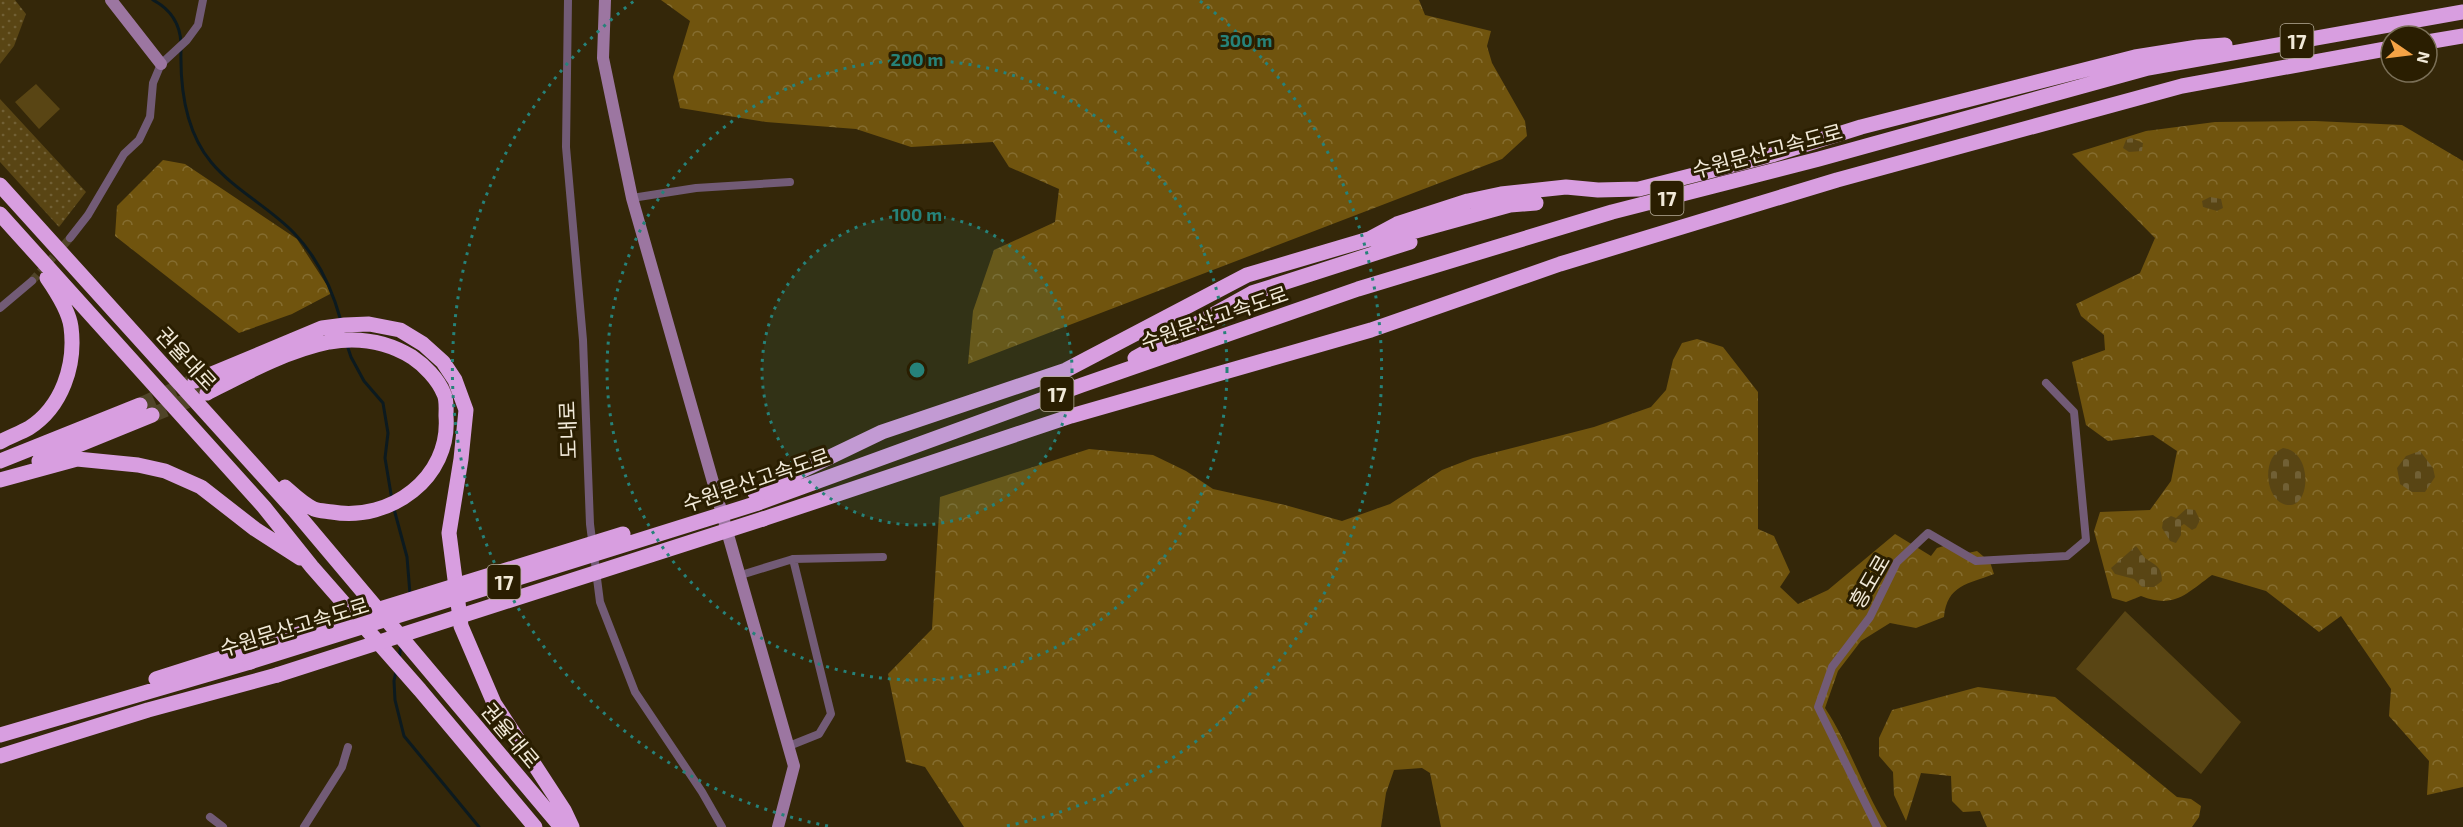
<svg xmlns="http://www.w3.org/2000/svg" width="2463" height="827" viewBox="0 0 2463 827" font-family="'Exo 2','Noto Sans KR',sans-serif">
<defs>
<pattern id="forest-crowns" width="20" height="18" patternUnits="userSpaceOnUse" patternTransform="scale(1.5)"><rect width="20" height="18" fill="#70540e"/><path d="M2 6a3 3 0 1 1 6 0M12 15a3 3 0 1 1 6 0" fill="none" stroke="#856d30"/></pattern>
<pattern id="cemetery-stones" width="16" height="16" patternUnits="userSpaceOnUse" patternTransform="scale(1.5)"><rect width="16" height="16" fill="#594514"/><path d="M2 7V4a2 2 0 0 1 4 0v3zM10 15v-3a2 2 0 0 1 4 0v3z" fill="#716035"/></pattern>
<pattern id="garden-dots" width="8" height="8" patternUnits="userSpaceOnUse" patternTransform="scale(1.5)"><rect width="8" height="8" fill="#594514"/><path d="M2 2h.1M6 6h.1" fill="none" stroke="#716035" stroke-width="1.8" stroke-linecap="round"/></pattern>
</defs>
<rect width="100%" height="100%" fill="#342709"/>
<path fill="#594514" d="M 36,84 L 60,109 L 39,129 L 15,102 Z
M 2125,611 L 2241,722 L 2201,774 L 2076,669 Z"/>
<path fill="url(#forest-crowns)" d="M 661,0 L 1419,0 L 1425,15 L 1491,31 L 1487,46 L 1492,63 L 1525,121 L 1527,136 L 1502,159 L 968,364 L 973,311 L 994,250 L 1055,222 L 1059,189 L 1009,167 L 993,142 L 911,147 L 856,129 L 766,122 L 680,108 L 673,77 L 690,21 Z
M 2315,121 L 2402,125 L 2463,161 L 2463,787 L 2427,795 L 2429,761 L 2389,716 L 2391,689 L 2341,616 L 2319,632 L 2266,591 L 2212,575 C 2186,594 2174,609 2141,596 L 2126,602 L 2112,598 L 2094,531 L 2100,512 L 2150,510 L 2171,481 L 2177,451 L 2153,435 L 2108,441 L 2086,425 L 2072,362 L 2105,350 L 2104,335 L 2081,316 L 2076,304 L 2140,273 L 2155,238 L 2072,154 L 2146,131 L 2215,122 Z
M 163,160 L 185,164 L 297,239 L 332,293 L 292,314 L 239,333 L 115,236 L 117,206 Z
M 1697,339 L 1723,347 L 1758,392 L 1758,529 L 1774,536 L 1790,572 L 1780,587 L 1798,604 L 1828,590 L 1895,534 L 1931,556 L 1937,548 L 1947,545 L 1959,555 L 1977,551 L 1990,562 L 1994,574 C 1968,584 1947,585 1944,617 L 1916,628 L 1890,623 L 1861,641 L 1838,671 L 1825,708 C 1850,746 1863,789 1887,827 L 1441,827 L 1430,773 L 1422,768 L 1394,770 L 1386,793 L 1381,827 L 964,827 L 925,767 L 906,762 L 888,674 L 932,629 L 940,497 L 1089,449 L 1153,455 L 1186,471 L 1213,489 L 1285,505 L 1342,521 L 1390,504 L 1442,470 L 1473,458 L 1594,427 L 1651,407 L 1666,390 L 1673,360 L 1682,343 Z
M 1978,687 L 2055,697 L 2177,797 L 2191,799 L 2201,806 L 2199,817 L 2192,827 L 1987,827 L 1980,811 L 1963,812 L 1952,801 L 1951,776 L 1921,773 L 1906,821 L 1894,795 L 1893,772 L 1879,756 L 1879,738 L 1892,710 Z"/>
<path fill="url(#cemetery-stones)" d="M 2131,138 L 2143,143 L 2142,151 L 2129,152 L 2123,148 L 2126,140 Z
M 2210,197 L 2221,199 L 2223,208 L 2217,211 L 2203,207 L 2202,201 Z
M 2283,448 C 2313,452 2310,504 2291,505 C 2266,507 2259,458 2283,448 Z
M 2420,451 L 2433,468 L 2435,477 L 2425,492 L 2412,492 L 2400,484 L 2397,468 L 2406,456 Z
M 2186,509 L 2195,510 L 2200,520 L 2196,528 L 2192,530 L 2184,524 L 2181,526 L 2181,535 L 2176,543 L 2170,541 L 2162,528 L 2163,521 L 2171,516 L 2176,518 Z
M 2136,546 C 2139,549 2142,555 2145,558 C 2155,565 2162,566 2162,581 L 2154,587 L 2142,587 L 2134,579 L 2115,574 L 2111,568 Z"/>
<path fill="url(#garden-dots)" d="M 0,0 L 15,0 L 26,14 L 14,46 L 0,64 Z
M 0,99 L 86,192 L 59,227 L 0,162 Z"/>
<g fill="none" stroke-linecap="round" stroke-linejoin="round">
<path stroke="#0c1a1f" stroke-width="3" d="M 153,0 C 170,9 180,24 181,43
M 181,49 C 180,87 186,132 211,162 C 234,190 269,207 294,233 C 318,258 332,288 341,321
M 347,345 L 351,357 L 364,381 L 383,403 L 388,433 L 385,458 L 392,500
M 394,509 L 407,557 L 410,594
M 399,659 L 401,645
M 396,671 L 394,681 L 395,700 L 404,736 L 479,827"/>
<path stroke="#504428" stroke-width="8" stroke-dasharray="8 4" stroke-linecap="butt" d="M 32,281 L 70,238"/>
<path stroke="#504428" stroke-width="15" stroke-dasharray="15 8" stroke-linecap="butt" d="M 140,405 L 192,382
M 152,415 L 204,394"/>
<path stroke="#725b76" stroke-width="8" d="M 568,0 L 566,147 L 583,340 L 590,524 L 600,602 L 635,692 L 702,792 L 722,827
M 632,198 L 696,188 L 790,182
M 70,238 L 88,215 L 124,154 L 139,140 L 150,117 L 153,83 L 161,64 L 187,40 L 198,25 L 203,0
M 0,308 L 32,281
M 741,575 L 793,559 L 883,557
M 789,746 L 819,734 L 831,714 L 793,559
M 210,817 L 223,827
M 304,827 L 342,767 L 348,747
M 1877,827 L 1818,707 L 1832,667 L 1870,617 L 1897,562 L 1928,533 L 1976,561 L 2067,556 L 2086,540 L 2074,412 L 2046,383"/>
<path stroke="#9c76a1" stroke-width="12" d="M 111,0 L 161,64
M 605,0 L 603,58 L 632,198 L 794,766 L 778,827"/>
<path stroke="#d89ee0" stroke-width="15" d="M 2427,42 L 2463,36
M 0,185 L 294,510 L 561,827
M 0,214 L 264,507 L 312,567 L 420,690 L 535,827
M 1369,239 L 1397,224 L 1468,201 L 1501,194 L 1566,187 L 1598,190 L 1639,189 L 1772,155 L 1861,127 L 2135,57 L 2198,47 L 2225,45
M 1135,358 L 1252,293 L 1410,242
M 195,381 L 322,328 L 345,325 L 369,324 L 400,330 L 423,344 L 443,362 L 455,380 L 466,410 L 461,459 L 449,533 L 461,626 L 494,703 L 564,810 L 572,827
M 207,393 C 246,373 286,351 329,342 C 358,337 386,341 412,357 C 424,365 438,379 444,394 C 447,400 446,409 446,416 C 451,478 390,522 332,512 C 326,511 319,511 314,509 C 303,504 294,495 285,487
M 0,442 C 9,437 20,433 29,428 C 62,407 76,365 71,327 C 69,311 56,291 47,278
M 0,461 L 140,405
M 39,461 L 152,415
M 0,480 L 77,459 L 138,465 L 165,471 L 201,487 L 255,529 L 300,558
M 755,493 L 882,432 L 1066,370 L 1247,275 L 1369,239 L 1394,237 L 1510,205 L 1536,203
M 758,503 L 1082,385 L 1358,289 L 1612,212 L 1819,159 L 2148,68 L 2463,12
M 763,519 L 1071,416 L 1371,330 L 1560,264 L 1837,180 L 2182,86 L 2391,48
M 156,679 L 247,650
M 0,735 L 250,662
M 0,756 L 148,710 L 277,675"/>
<path stroke="#d89ee0" stroke-width="15" d="M 247,650 L 623,534
M 250,662 L 758,503
M 277,675 L 763,519"/>
</g>
<circle cx="917" cy="370" r="155" fill="#268279" fill-opacity=".12"/>
<g fill="none" stroke="#268279" stroke-width="3" stroke-dasharray="3 6">
<circle cx="917" cy="370" r="155"/>
<circle cx="917" cy="370" r="310"/>
<path d="M828 826A465 465 0 0 1 634 1M1200 1A465 465 0 0 1 1006 826"/>
</g>
<g text-anchor="middle" dominant-baseline="central" stroke-width="6" stroke-linejoin="round" paint-order="stroke">
<g fill="#2a1e01" stroke="#b5ac98" stroke-width="1.5">
<rect x="2280.5" y="24" width="33" height="34" rx="4.5"/>
<rect x="1650.5" y="181" width="33" height="34" rx="4.5"/>
<rect x="1040.5" y="377" width="33" height="34" rx="4.5"/>
<rect x="487.5" y="565" width="33" height="34" rx="4.5"/>
</g>
<g font-size="20" font-weight="bold" fill="#f1e9d8">
<text x="2297" y="41">17</text>
<text x="1667" y="198">17</text>
<text x="1057" y="394">17</text>
<text x="504" y="582">17</text>
</g>
<g font-size="21" fill="#f1e9d8" stroke="#2a1e01">
<text transform="translate(1767 150) rotate(-15)">수원문산고속도로</text>
<text transform="translate(1214 317) rotate(-19)">수원문산고속도로</text>
<text transform="translate(187 358) rotate(47)">권율대로</text>
<text transform="translate(567 430) rotate(-92)">도내로</text>
<text transform="translate(756 479) rotate(-19)">수원문산고속도로</text>
<text transform="translate(1869 581) rotate(-60)">흥도로</text>
<text transform="translate(294 626) rotate(-17)">수원문산고속도로</text>
<text transform="translate(511 735) rotate(50)">권율대로</text>
</g>
</g>
<circle cx="917" cy="370" r="9" fill="#268279" stroke="#2a1e01" stroke-width="3"/>
<g font-size="18" text-anchor="middle" font-weight="bold" fill="#268279" stroke="#2a1e01" stroke-width="6" stroke-linejoin="round" paint-order="stroke">
<text x="1246" y="47">300 m</text>
<text x="917" y="66">200 m</text>
<text x="917" y="221">100 m</text>
</g>
<g transform="translate(2409 54) rotate(104)"><circle r="28" fill="#2a1e01" stroke="#7a6f57" stroke-width="1.5"/>
<path d="M0-4.5L10 22L0 15L-10 22Z" fill="#f5a345"/>
<text y="-9" font-size="16" font-weight="bold" text-anchor="middle" fill="#f1e9d8">N</text>
</g>
</svg>
